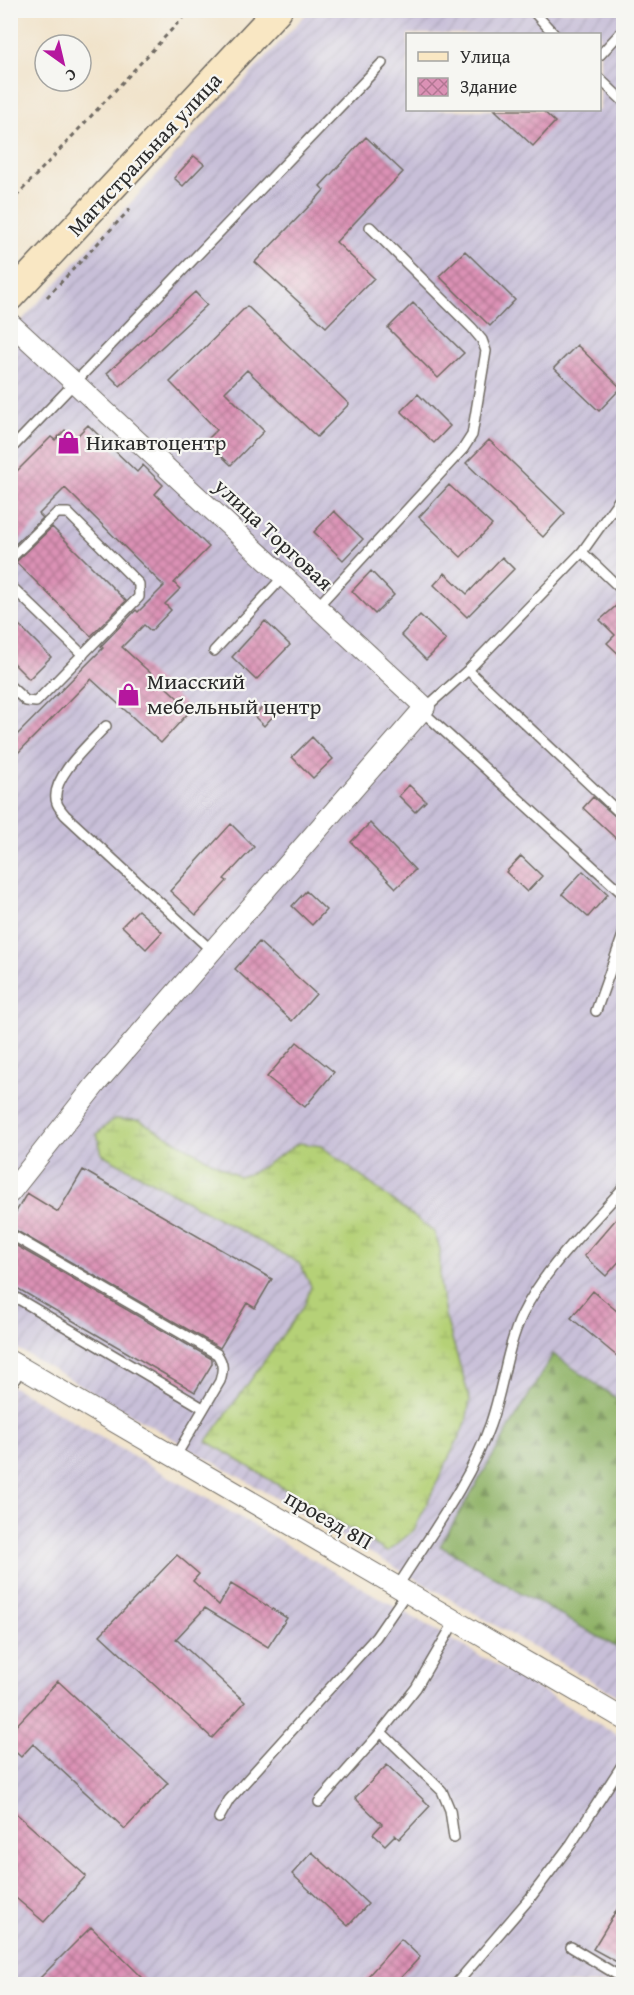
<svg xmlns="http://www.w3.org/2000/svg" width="634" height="1995" viewBox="0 0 634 1995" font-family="'Gentium Book Plus',serif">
<defs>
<pattern id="industrial-furrows" width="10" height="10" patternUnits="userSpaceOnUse" patternTransform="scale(1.5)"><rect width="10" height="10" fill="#c8bfd8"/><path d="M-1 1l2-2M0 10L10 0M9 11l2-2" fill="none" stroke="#aca4ba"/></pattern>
<pattern id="forest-firs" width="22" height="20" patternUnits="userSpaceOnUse" patternTransform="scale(1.5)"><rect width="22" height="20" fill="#90b368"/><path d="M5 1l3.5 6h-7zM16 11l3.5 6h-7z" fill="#769256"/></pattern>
<pattern id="wetland-marsh" width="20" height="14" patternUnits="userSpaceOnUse" patternTransform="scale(1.5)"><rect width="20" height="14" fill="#b5d177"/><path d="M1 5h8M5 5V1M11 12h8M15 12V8" fill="none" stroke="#9cb467"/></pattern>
<pattern id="building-cross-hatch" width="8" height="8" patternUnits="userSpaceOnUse" patternTransform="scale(1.5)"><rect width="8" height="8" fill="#db91b5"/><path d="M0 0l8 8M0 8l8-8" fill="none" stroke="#b27793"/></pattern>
</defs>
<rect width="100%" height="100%" fill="#f6f6f2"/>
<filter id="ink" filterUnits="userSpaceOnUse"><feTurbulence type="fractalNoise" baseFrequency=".0167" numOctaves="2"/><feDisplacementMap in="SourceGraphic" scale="12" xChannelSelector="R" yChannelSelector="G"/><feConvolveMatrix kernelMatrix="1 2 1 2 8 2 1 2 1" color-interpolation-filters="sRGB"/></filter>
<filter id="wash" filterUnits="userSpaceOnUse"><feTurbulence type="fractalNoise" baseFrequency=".008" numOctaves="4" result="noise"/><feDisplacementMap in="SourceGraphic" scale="24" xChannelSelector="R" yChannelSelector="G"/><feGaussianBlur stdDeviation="1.35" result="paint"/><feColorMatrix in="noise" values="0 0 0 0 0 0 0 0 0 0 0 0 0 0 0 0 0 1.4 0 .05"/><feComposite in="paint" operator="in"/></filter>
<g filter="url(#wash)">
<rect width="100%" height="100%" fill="#f1e3ca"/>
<path fill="url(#industrial-furrows)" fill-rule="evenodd" d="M 309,11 L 623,11 L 623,1699 L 11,1345 L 10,333 ZM 408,34 L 600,34 L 600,110 L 408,110 Z
M 10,1385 L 623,1738 L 623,1984 L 11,1984 Z"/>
<path fill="url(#forest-firs)" stroke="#5e6f4a" stroke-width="1.5" d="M 553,1354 L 623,1403 L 623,1651 L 440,1546 Z"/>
<path fill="url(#wetland-marsh)" stroke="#707e51" stroke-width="1.5" d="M 114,1119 L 139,1120 L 239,1177 L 254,1172 L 299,1143 L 321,1146 L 434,1232 L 440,1249 L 440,1283 L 445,1315 L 470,1400 L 466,1422 L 414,1530 L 387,1552 L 207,1441 L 305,1304 L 311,1286 L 299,1263 L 102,1154 L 97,1134 Z"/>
<g id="blocks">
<path fill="url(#building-cross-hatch)" d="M 495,110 L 542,110 L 555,122 L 533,146 Z
M 366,137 L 403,172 L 336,242 L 374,278 L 326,327 L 255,262 L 318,197 L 324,190 L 320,186 Z
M 194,156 L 204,164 L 183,186 L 174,178 Z
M 465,251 L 515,300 L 490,326 L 439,276 Z
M 195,292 L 207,305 L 120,386 L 107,373 Z
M 413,303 L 464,353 L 438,378 L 388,328 Z
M 247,306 L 349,404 L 317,437 L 247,370 L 225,392 L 264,431 L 231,465 L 206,441 L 217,430 L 170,382 Z
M 577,345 L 621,388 L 599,411 L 554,368 Z
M 418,394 L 450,426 L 434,443 L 401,411 Z
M 88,425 L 137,472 L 143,465 L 163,485 L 155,494 L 209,547 L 174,583 L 180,589 L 165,604 L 171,610 L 151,631 L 144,625 L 122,647 L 191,710 L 161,743 L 91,679 L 10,761 L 10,742 L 103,648 L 101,646 L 136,610 L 138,612 L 164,586 L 65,488 L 39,514 L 43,518 L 10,549 L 10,478 L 51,437 L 55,440 L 65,430 L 74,439 Z
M 489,440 L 565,513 L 543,537 L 466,463 Z
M 449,485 L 492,525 L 461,557 L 419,517 Z
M 334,511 L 363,539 L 343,560 L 314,532 Z
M 52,527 L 126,601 L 91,636 L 16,562 Z
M 502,557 L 514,569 L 467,617 L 434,585 L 445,573 L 467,594 Z
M 371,571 L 394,595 L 375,614 L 352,591 Z
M 624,599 L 624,659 L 607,643 L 615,635 L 600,620 Z
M 420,615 L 446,640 L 426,660 L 401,635 Z
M 10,616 L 51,657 L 29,679 L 10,660 Z
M 265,621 L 290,645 L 256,680 L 232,657 Z
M 265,704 L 275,714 L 264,726 L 254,716 Z
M 312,737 L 333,759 L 313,778 L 292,757 Z
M 409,785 L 426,801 L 415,812 L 399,796 Z
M 593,797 L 624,824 L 624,846 L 583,808 Z
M 370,823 L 415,870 L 396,888 L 351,842 Z
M 231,824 L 254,847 L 224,879 L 227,881 L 196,915 L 170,891 Z
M 521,856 L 542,876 L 527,892 L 506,872 Z
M 583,871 L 608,894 L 588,917 L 562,894 Z
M 306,891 L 326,910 L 312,925 L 292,906 Z
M 138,910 L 162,932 L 146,949 L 122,926 Z
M 259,942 L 316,994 L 292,1021 L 235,969 Z
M 297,1042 L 334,1072 L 305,1107 L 267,1077 Z
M 83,1170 L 272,1279 L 255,1308 L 247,1303 L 220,1348 L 10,1227 L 10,1222 L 27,1193 L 58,1212 Z
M 624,1210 L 624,1256 L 606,1276 L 584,1256 Z
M 10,1242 L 212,1359 L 212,1364 L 195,1392 L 10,1284 Z
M 593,1291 L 624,1317 L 624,1362 L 571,1318 Z
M 177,1555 L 199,1574 L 193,1581 L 219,1605 L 231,1584 L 287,1618 L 268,1647 L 205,1608 L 176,1639 L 245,1702 L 212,1738 L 100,1635 Z
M 58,1681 L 168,1783 L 125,1829 L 33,1744 L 21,1757 L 10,1747 L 10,1732 Z
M 387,1765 L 430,1806 L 399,1839 L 395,1835 L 385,1845 L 373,1834 L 382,1824 L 355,1798 Z
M 10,1808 L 86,1876 L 44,1922 L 10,1893 Z
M 312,1852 L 368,1904 L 348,1926 L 292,1874 Z
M 624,1898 L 624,1966 L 593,1949 Z
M 91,1927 L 149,1984 L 34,1984 Z
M 401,1939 L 420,1957 L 395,1984 L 361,1984 Z"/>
</g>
</g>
<g filter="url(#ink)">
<use href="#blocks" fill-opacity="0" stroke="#706b63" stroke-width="1.5"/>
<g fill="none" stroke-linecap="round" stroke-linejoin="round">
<defs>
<path id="lane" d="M 532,10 L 554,34
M 600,55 L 624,29
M 600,79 L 624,102
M 10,450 L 382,63
M 624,493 L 582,552 L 468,670 L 422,711 L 624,895
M 582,552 L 624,592
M 10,559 L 57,513 L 68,513 L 139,584 L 139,597 L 36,702 L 26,701 L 10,686
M 10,585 L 83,655
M 317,607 L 463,449 L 472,435 L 486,351 L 482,340 L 472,328 L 370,227
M 214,651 L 284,576
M 468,670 L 624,817
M 106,726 C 91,742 48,780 57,803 C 58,807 62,811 65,815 L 211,950
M 596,1011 L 624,932
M 10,1234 L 217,1354 C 224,1364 223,1370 220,1381 L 174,1459
M 10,1294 L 203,1408
M 10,1387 L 22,1368
M 398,1586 C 430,1535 470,1482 490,1425 C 503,1389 506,1349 522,1315 C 545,1267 589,1227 624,1187
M 319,1802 L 381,1732
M 219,1818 L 229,1800 L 376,1637 L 407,1592
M 454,1838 L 450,1810 L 442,1791 L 381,1732 L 416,1688 L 455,1621
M 571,1947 L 624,1979
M 456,1984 L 530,1898 L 571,1844 L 624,1762"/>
<path id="street" d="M 10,323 L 425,707 L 96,1084 L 10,1193
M 10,1361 L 624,1719"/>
<path id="secondary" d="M 10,297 L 278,10"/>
</defs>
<use href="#lane" stroke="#706b63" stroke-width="12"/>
<use href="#street" stroke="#706b63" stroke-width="22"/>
<use href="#secondary" stroke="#706b63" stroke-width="30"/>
<path stroke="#706b63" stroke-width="3" stroke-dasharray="4.5 4.5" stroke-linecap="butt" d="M 10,203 L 190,10
M 47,297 L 133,206
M 10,353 L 11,353"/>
<use href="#lane" stroke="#fff" stroke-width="9"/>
<use href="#street" stroke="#fff" stroke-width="20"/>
<use href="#secondary" stroke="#f9e7c3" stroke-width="27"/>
</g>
</g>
<defs>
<symbol id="shop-bare" viewBox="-9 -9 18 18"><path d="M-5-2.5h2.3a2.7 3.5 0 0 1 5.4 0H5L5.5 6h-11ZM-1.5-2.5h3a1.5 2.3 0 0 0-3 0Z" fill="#b5179e" stroke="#f6f6f2" stroke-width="2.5" paint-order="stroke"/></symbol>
</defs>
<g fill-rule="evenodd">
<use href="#shop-bare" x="52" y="426" width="33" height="33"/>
<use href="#shop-bare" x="112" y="678" width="33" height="33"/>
</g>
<g text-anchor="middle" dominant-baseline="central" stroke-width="4.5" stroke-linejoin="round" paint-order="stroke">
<g font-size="22" fill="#2b2b2b" stroke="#f6f6f2">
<text transform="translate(144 154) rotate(-47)">Магистральная улица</text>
<text transform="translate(274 534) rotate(43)">улица Торговая</text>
<text transform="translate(329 1519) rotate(30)">проезд 8П</text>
</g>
<g font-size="22" fill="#2b2b2b" stroke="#f6f6f2" text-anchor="start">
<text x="86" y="442">Никавтоцентр</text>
<text x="147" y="681">Миасский<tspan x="147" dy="25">мебельный центр</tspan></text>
</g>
</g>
<rect width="634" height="1995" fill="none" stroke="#f6f6f2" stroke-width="36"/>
<rect x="406" y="33" width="195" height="78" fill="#f6f6f2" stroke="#a5a5a2" stroke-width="1.5"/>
<rect x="418" y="52" width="30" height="9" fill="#f9e7c3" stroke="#a5a5a2" stroke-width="1.5"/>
<text x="460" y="63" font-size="18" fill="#2b2b2b">Улица</text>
<rect x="418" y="78" width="30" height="18" fill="url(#building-cross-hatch)" stroke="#a5a5a2" stroke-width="1.5"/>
<text x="460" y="93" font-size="18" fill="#2b2b2b">Здание</text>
<g transform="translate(63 63) rotate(146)"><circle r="28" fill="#f6f6f2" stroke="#a5a5a2" stroke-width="1.5"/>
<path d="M0-4.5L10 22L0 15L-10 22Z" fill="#b5179e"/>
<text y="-9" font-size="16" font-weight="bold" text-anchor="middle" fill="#2b2b2b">С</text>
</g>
</svg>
